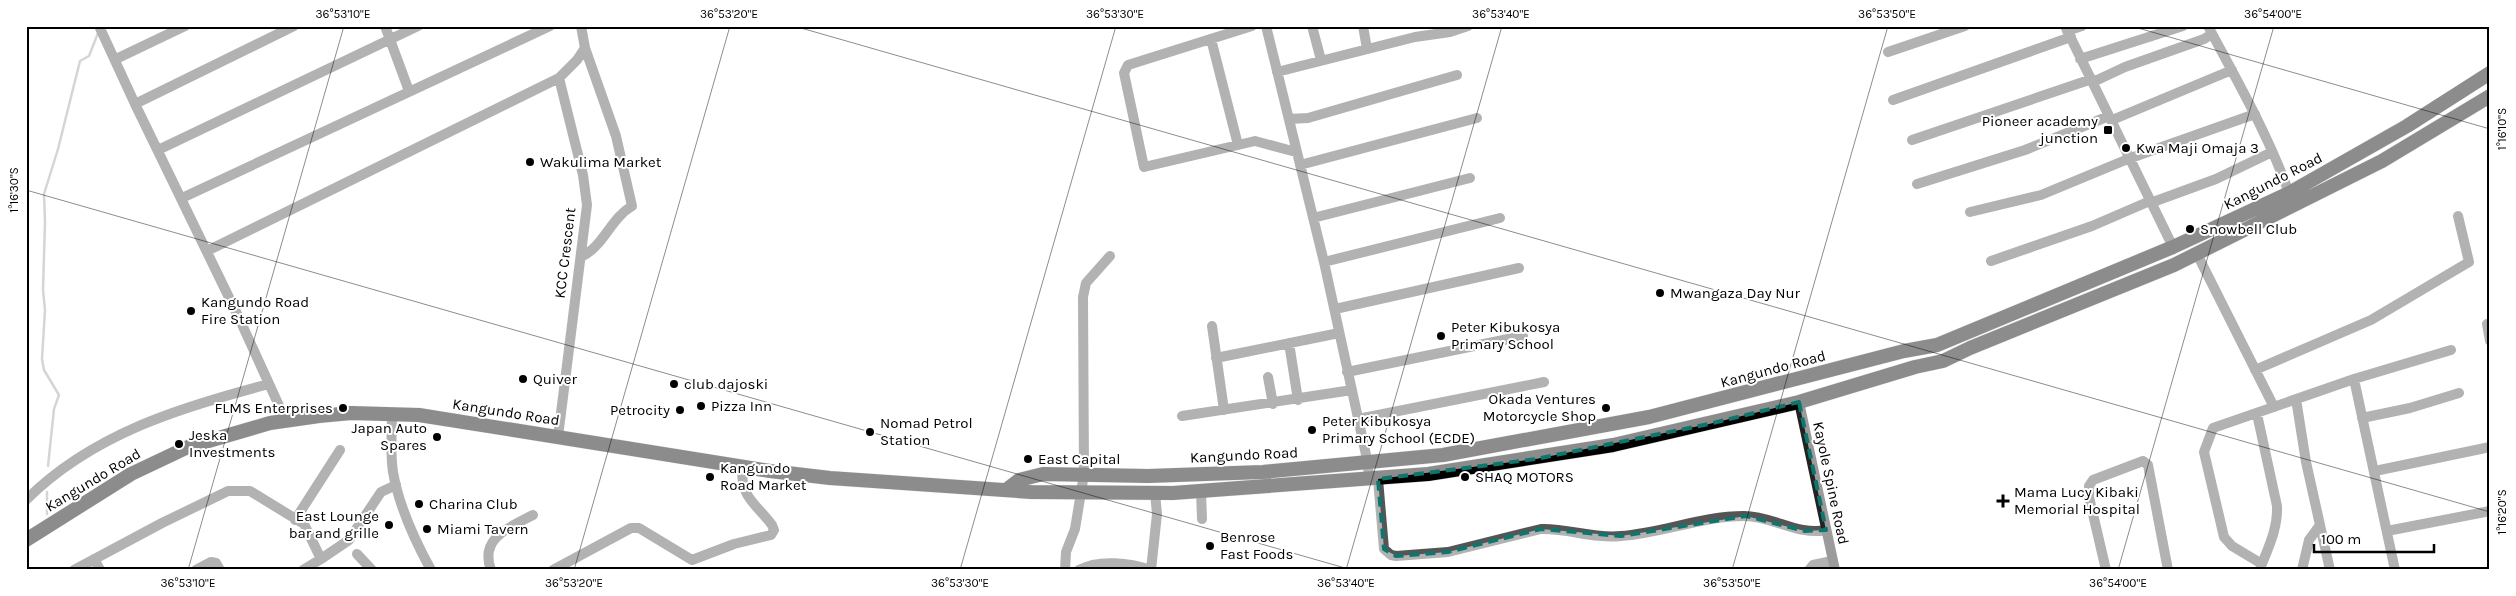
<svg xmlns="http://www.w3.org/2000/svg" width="2516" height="596" viewBox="0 0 2516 596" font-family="Karla,sans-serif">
<rect width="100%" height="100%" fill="#fff"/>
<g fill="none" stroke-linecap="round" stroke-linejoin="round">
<path stroke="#a3a3a3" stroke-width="2.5" d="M 48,466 L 54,409 L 59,395 L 44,370 L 42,359 L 45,310 L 43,290 L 45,222 L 44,194 L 58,149 L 80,61 L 89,56 L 98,33
M 47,492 L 47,514"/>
<defs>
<path id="trunk" d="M 1006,490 L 1019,480 L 1043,474 L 1148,476 L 1263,472 L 1443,455 L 1649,417 L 1904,351 L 1937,345 L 2173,247 L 2289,193 L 2407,126 L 2490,73
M 26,540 L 131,474 L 188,447 L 270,423 L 319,416 L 351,413 L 419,415 L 770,471 L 830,478 L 1031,492 L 1173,493 L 1428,474 L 1613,445 L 1799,402 L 1915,367 L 1943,361 L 1970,348 L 2174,265 L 2382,161 L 2490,96"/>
</defs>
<use href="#trunk" stroke="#dbdbdb" stroke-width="15"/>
<path stroke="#555" stroke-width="10" d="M 99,26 L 135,104
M 385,26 L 409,91
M 1252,26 L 1128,65 L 1124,73 L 1144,167 L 1255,141 L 1296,152
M 1266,26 L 1324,262 L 1368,464 L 1369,480
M 1312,26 L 1321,60
M 1363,26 L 1367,49
M 2065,26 L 2173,247
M 2208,26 C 2237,81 2268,134 2289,193
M 2067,31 L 2082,26
M 1211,39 L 1238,145
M 1888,52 L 1965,26
M 116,59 L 185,26
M 2080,59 L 2183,26
M 1277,72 L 1415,37 L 1450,32 L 1468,26
M 2093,82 L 2125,67 L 2204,39 L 2212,34
M 1893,100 L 2071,37
M 1289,119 L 1308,118 L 1457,75
M 2112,120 L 2232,70
M 1912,140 L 2092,79
M 158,150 L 418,26
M 1300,165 L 1477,118
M 1917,184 L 2025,150 L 2109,116
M 182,198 L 550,26
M 2153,202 L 2216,179 L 2272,152
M 1970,212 L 2041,195 L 2128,159 L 2255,114
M 1313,218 L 1470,178
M 207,251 L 559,78
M 2197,254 L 2274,407
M 581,257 C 604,246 610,219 632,206 L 616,136 L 585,48
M 1991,261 L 2092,226 L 2150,201
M 1324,262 L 1500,218
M 1335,309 L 1519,268
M 2487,324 L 2490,341
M 1212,326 L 1224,410
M 1289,343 L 1298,400
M 1216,358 L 1339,333
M 2255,370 L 2371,320 L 2469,262 L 2458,216
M 1347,372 L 1523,336
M 1268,377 L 1273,404
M 2354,379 L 2395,570
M 2296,399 L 2306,462 L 2330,570
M 2257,414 L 2277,506 C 2278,529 2268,548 2260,569
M 1182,416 L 1352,390
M 2362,418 L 2410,408 L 2459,393
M 1358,419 L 1544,382
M 286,421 L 239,318 L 135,104 L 294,26
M 558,437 L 587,205 L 583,175 L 559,78 L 577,60 L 585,48 L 581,26
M 2375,471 L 2490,447
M 1378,479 L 1384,549 L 1391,555 L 1396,556 L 1448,552 L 1541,529 C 1568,528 1593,539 1621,536 C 1662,533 1702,516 1744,516 C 1773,516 1798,536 1826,530
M 1201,491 L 1202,519
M 26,500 C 92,434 181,407 269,384
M 295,520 L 340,450
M 2387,531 L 2490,511
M 357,554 L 372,570
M 94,559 L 100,570
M 321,559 L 349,540 L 381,492 L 396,485
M 2262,564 L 2232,546 L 2224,537 L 2204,452 L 2213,428 L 2354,379 L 2451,350
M 74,570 L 162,523 L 228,491 L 250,491 L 304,524 L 321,559 L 303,570
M 196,570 L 211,562 L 216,563 L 220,570
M 491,570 C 479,538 510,527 533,515
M 553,570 L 631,528 L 639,528 L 692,560 L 734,544 L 771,535 L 774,530 L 772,525 C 755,502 741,499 742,467
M 1065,570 L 1066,552 L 1075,529 L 1084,474 L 1083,297 L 1086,283 L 1110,256
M 1079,570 C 1099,559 1130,563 1151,570
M 1151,570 L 1157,514 L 1155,493
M 1809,570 L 1813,565 L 1832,561
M 2106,570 L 2089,497 L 2089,486 L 2093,480 L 2143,461 L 2148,465 L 2168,570
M 2302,570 L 2309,540 L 2320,525"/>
<path stroke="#555" stroke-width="10" d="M 392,414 C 392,433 390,453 393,472 C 399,507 414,539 431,570"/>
<path stroke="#222" stroke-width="10" d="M 1799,402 L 1835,570"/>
<use href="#trunk" stroke="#000" stroke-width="14"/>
</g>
<path d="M0 0H2516V596H0ZM 1799,402 L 1826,530 L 1805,531 L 1746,516 L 1621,536 L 1541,529 L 1448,552 L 1396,556 L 1384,549 L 1378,479 L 1536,459 L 1709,424 Z" fill="#fff" fill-opacity=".55" fill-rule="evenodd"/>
<path fill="none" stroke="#0f766e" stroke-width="4" stroke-dasharray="10 6" stroke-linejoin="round" d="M 1799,402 L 1826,530 L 1805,531 L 1746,516 L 1621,536 L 1541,529 L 1448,552 L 1396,556 L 1384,549 L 1378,479 L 1536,459 L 1709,424 Z"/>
<path fill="none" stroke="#000" stroke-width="1" stroke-opacity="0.45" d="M 794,26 L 2490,512M 2131,26 L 2490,129M 26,190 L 1352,570M 188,570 L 344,26M 574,570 L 730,26M 960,570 L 1116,26M 1346,570 L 1502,26M 1732,570 L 1888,26M 2118,570 L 2274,26"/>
<g fill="#000" stroke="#fff" stroke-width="2">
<rect x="2103" y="125" width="10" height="10" rx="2.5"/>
<circle cx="2126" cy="148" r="5"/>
<circle cx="530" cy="162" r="5"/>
<circle cx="2190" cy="229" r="5"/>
<circle cx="1660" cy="293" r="5"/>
<circle cx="191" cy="311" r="5"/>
<circle cx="1441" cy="336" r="5"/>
<circle cx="523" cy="379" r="5"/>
<circle cx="674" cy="384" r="5"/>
<circle cx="701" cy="406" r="5"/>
<circle cx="343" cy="408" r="5"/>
<circle cx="1606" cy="408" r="5"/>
<circle cx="680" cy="410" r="5"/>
<circle cx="1312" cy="430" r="5"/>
<circle cx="870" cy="432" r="5"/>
<circle cx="437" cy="437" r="5"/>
<circle cx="179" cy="444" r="5"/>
<circle cx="1028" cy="459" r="5"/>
<circle cx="710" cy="477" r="5"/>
<circle cx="1465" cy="477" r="5"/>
<path d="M2000.5 493.5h5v5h5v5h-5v5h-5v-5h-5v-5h5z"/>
<circle cx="419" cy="504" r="5"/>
<circle cx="389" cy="525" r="5"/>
<circle cx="427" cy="529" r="5"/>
<circle cx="1210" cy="546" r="5"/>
</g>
<g text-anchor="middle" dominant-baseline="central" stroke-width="4" stroke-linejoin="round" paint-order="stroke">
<g font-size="15" fill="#000" stroke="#fff" text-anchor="start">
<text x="2098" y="121" text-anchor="end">Pioneer academy<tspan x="2098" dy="17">junction</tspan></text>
<text x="2136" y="148">Kwa Maji Omaja 3</text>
<text x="540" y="162">Wakulima Market</text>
<text x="2200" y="229">Snowbell Club</text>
<text x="1670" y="293">Mwangaza Day Nur</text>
<text x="201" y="302">Kangundo Road<tspan x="201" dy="17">Fire Station</tspan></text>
<text x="1451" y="327">Peter Kibukosya<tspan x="1451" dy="17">Primary School</tspan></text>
<text x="533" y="379">Quiver</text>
<text x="684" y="384">club dajoski</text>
<text x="1596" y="399" text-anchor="end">Okada Ventures<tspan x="1596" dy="17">Motorcycle Shop</tspan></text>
<text x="711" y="406">Pizza Inn</text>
<text x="333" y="408" text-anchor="end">FLMS Enterprises</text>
<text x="670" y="410" text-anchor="end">Petrocity</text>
<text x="1322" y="421">Peter Kibukosya<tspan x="1322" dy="17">Primary School (ECDE)</tspan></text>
<text x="880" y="423">Nomad Petrol<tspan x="880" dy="17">Station</tspan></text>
<text x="427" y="428" text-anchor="end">Japan Auto<tspan x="427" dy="17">Spares</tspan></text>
<text x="189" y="435">Jeska<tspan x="189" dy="17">Investments</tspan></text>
<text x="1038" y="459">East Capital</text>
<text x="720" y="468">Kangundo<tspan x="720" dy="17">Road Market</tspan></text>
<text x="1475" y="477">SHAQ MOTORS</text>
<text x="2014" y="492">Mama Lucy Kibaki<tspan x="2014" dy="17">Memorial Hospital</tspan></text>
<text x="429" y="504">Charina Club</text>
<text x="379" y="516" text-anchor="end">East Lounge<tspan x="379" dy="17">bar and grille</tspan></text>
<text x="437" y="529">Miami Tavern</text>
<text x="1220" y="537">Benrose<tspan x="1220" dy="17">Fast Foods</tspan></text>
</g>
<g font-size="15" fill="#000" stroke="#fff">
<text transform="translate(2273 181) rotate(-27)">Kangundo Road</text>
<text transform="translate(565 253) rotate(-83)">KCC Crescent</text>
<text transform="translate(1773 369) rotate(-15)">Kangundo Road</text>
<text transform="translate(506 412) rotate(9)">Kangundo Road</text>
<text transform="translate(1244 455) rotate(-3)">Kangundo Road</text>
<text transform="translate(93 480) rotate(-31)">Kangundo Road</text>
<text transform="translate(1831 483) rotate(78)">Kayole Spine Road</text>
</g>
</g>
<rect width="2516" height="596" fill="none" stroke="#ffffff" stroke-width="55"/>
<path d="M2314 544v8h120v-8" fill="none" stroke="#000000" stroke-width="2.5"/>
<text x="2321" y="544" font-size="15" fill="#000000" stroke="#ffffff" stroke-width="4" paint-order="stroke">100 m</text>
<rect x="28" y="28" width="2460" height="540" fill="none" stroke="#000" stroke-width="2"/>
<g font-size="12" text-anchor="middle" fill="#000">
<text x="343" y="18">36°53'10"E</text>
<text x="729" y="18">36°53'20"E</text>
<text x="1115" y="18">36°53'30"E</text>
<text x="1501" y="18">36°53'40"E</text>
<text x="1887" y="18">36°53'50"E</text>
<text x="2273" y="18">36°54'00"E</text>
<text transform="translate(2502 129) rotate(-90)" y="4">1°16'10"S</text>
<text transform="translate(14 190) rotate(-90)" y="4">1°16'30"S</text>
<text transform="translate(2502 512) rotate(-90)" y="4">1°16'20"S</text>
<text x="188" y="587">36°53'10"E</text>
<text x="574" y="587">36°53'20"E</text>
<text x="960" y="587">36°53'30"E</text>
<text x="1346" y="587">36°53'40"E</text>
<text x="1732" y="587">36°53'50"E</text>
<text x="2118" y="587">36°54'00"E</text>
</g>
</svg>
